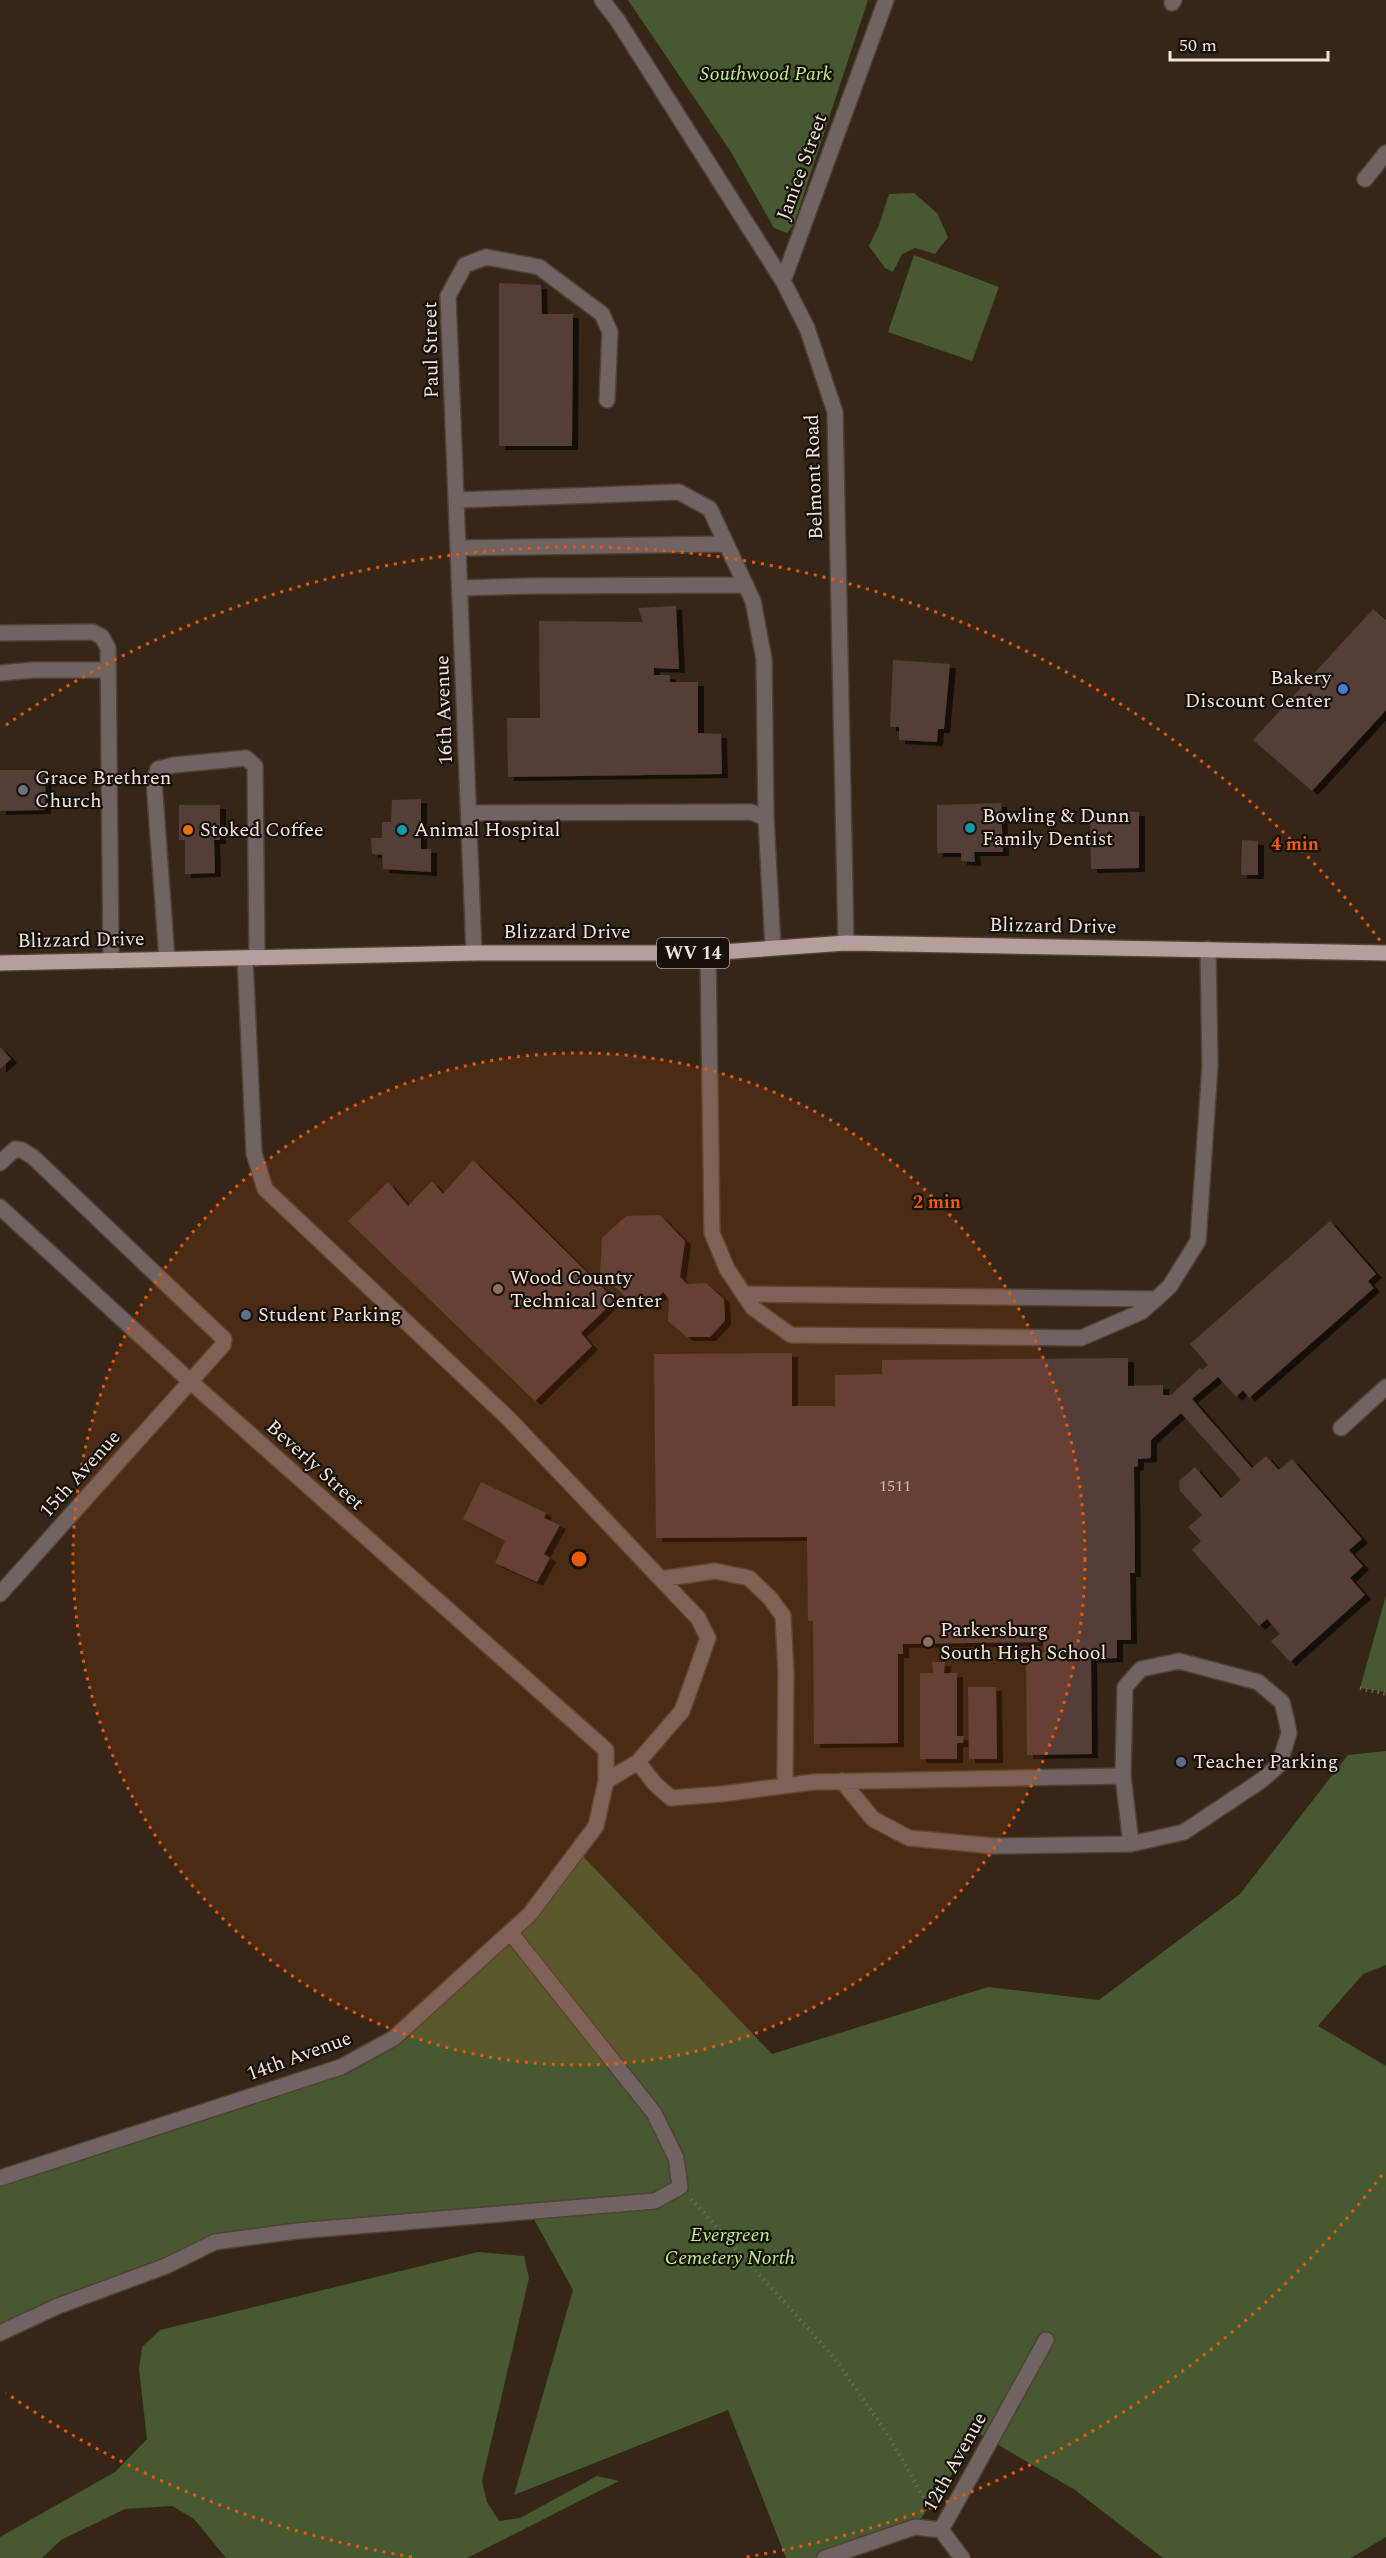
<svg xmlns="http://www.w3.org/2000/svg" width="1386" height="2558" viewBox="0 0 1386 2558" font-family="Spectral,serif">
<defs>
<filter id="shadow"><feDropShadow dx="6" dy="4" stdDeviation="0" flood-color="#0009"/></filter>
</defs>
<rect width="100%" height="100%" fill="#352617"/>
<path fill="#465931" d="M 628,0 L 868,0 L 794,224 L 787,233 L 774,228 L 731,152 Z
M 914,193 L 937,213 L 948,237 L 935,254 L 915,248 L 902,254 L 893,272 L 885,268 L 869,246 L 879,225 L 889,194 Z
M 914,255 L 999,287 L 972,361 L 888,332 Z
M 1386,1595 L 1386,1692 L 1360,1688 Z
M 1386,1751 L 1386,1965 L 1363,1974 L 1318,2026 L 1386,2066 L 1386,2537 L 1351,2558 L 1163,2558 L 1075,2490 L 980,2434 L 915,2527 L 825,2558 L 786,2558 L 728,2410 L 514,2495 L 573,2290 L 530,2212 L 215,2242 L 0,2333 L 0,2178 L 341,2067 L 394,2038 L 530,1914 L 577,1850 L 772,2054 L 988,1987 L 1099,2000 L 1240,1894 L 1348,1755 Z
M 478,2252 L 524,2256 L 529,2278 L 482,2481 L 487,2502 L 499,2521 L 520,2518 L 597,2476 L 619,2481 L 467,2558 L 226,2558 L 194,2519 L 172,2506 L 125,2509 L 61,2540 L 42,2558 L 0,2558 L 0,2537 L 115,2472 L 147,2439 L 139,2369 L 142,2347 L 160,2330 Z"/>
<path fill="#553e37" filter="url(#shadow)" d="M 499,283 L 541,285 L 542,314 L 573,314 L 572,446 L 499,446 Z
M 676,606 L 679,669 L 654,668 L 654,675 L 670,675 L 670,682 L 698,682 L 698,733 L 721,734 L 722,774 L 508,777 L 507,718 L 540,718 L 539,621 L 643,622 L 638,608 Z
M 1373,609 L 1386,620 L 1386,710 L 1312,791 L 1253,740 Z
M 893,660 L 950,664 L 944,729 L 938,729 L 937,742 L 899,740 L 899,727 L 890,727 Z
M 0,770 L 46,770 L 45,810 L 0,811 Z
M 421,799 L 421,849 L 431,849 L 431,872 L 383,869 L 382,855 L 372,854 L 371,838 L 382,838 L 382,822 L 391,822 L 392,800 Z
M 1001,803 L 1003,852 L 974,852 L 975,862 L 961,861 L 961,853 L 937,853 L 937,805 Z
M 179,805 L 220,805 L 220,840 L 214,840 L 215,873 L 185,874 L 185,840 L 179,840 Z
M 1090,811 L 1139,812 L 1139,868 L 1091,869 Z
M 1242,840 L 1258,841 L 1258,875 L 1241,875 Z
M 0,1047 L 11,1059 L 0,1069 Z
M 473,1160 L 615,1300 L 581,1333 L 592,1346 L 535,1401 L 348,1221 L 388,1182 L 408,1206 L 432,1181 L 443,1194 Z
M 660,1215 L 685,1241 L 680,1277 L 687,1284 L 706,1283 L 724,1299 L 725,1321 L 710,1337 L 687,1337 L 668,1321 L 669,1299 L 663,1292 L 659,1297 L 627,1298 L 600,1273 L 602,1238 L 626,1216 Z
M 1330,1221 L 1376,1274 L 1368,1281 L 1374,1288 L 1249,1398 L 1243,1390 L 1236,1397 L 1218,1377 L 1192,1399 L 1252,1468 L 1266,1456 L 1279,1470 L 1292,1459 L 1362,1539 L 1349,1550 L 1363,1566 L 1350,1578 L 1365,1595 L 1290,1662 L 1271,1641 L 1280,1634 L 1267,1619 L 1259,1626 L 1192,1550 L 1201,1541 L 1188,1527 L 1202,1515 L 1180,1491 L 1179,1481 L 1195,1467 L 1221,1498 L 1241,1480 L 1181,1413 L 1151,1440 L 1151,1458 L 1138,1459 L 1138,1466 L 1134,1467 L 1135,1573 L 1130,1573 L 1131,1640 L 1117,1640 L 1117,1658 L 1091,1659 L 1092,1754 L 1027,1755 L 1026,1653 L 1044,1652 L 1043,1642 L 903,1644 L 903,1654 L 898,1654 L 898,1743 L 814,1744 L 813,1621 L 808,1621 L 807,1537 L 656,1538 L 654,1354 L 792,1353 L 792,1406 L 835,1406 L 835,1375 L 882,1374 L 882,1360 L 1128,1358 L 1128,1386 L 1163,1385 L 1163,1395 L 1171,1395 L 1200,1368 L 1202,1370 L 1208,1365 L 1190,1344 Z
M 481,1482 L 546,1513 L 544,1518 L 560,1525 L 544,1554 L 550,1558 L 537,1582 L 495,1563 L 505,1541 L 463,1519 Z
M 932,1662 L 945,1662 L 944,1673 L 957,1673 L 957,1736 L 964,1736 L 963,1743 L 957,1743 L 957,1759 L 920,1759 L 920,1673 L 933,1673 Z
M 968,1687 L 996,1687 L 997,1759 L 969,1759 Z"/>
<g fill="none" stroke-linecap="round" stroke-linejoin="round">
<defs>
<path id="minor" d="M 602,0 L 618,21 L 783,281 L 807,328 L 835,412 L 846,943
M 1172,3 L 1174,0
M 1365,179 L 1386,153
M 783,281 L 886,0
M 458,500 L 679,492 L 710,509 L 753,601 L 764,659 L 766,818
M 460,548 L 726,544
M 461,588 L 529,586 L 746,585
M 0,633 L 93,632 L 102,637 L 108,648 L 111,961
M 0,673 L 33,670 L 108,670
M 469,813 L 751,812 L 766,818 L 773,948
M 474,953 L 448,296 L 465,265 L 486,257 L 539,267 L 602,314 L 610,332 L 607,400
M 708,953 L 712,1233 L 727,1269 L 753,1308 L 791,1335 L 1081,1338 L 1141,1312 L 1156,1299 L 1170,1286 L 1198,1241 L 1210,1066 L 1208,949
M 245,958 L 254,1153 L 265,1189 L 508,1418 L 698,1618 L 708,1638 L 682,1711 L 638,1762 L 606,1781
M 167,959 L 154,781 L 158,769 L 174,765 L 246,758 L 255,766 L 257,958
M 0,1163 L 15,1149 L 22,1150 L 33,1157 L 224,1339 L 223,1345 L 0,1594
M 0,1207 L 191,1382 L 606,1750 L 606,1781 L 596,1826 L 530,1914 L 394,2038 L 341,2067 L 0,2178
M 744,1294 L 1156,1299
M 1341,1428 L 1386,1387
M 661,1579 L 715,1571 L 749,1578 L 770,1598 L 783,1616 L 786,1673 L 785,1786
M 638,1762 L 655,1784 L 671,1798 L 722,1794 L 814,1782 L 1123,1776 L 1125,1687 L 1141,1669 L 1179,1661 L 1258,1682 L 1282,1702 L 1286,1718 L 1289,1733 L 1279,1765 L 1262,1780 L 1184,1832 L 1131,1844 L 994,1846 L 909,1838 L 873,1819 L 842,1781
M 1123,1776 L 1131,1844
M 0,2333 L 58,2306 L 166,2266 L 215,2242 L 297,2231 L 655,2201 L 680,2187 L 676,2158 L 654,2113 L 510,1932
M 941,2530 L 962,2558
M 825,2558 L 915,2527 L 941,2530 L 1046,2340"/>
<path id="major" d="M 0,963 L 474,953 L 708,953 L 846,943 L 1386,953"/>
</defs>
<use href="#minor" stroke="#4f4133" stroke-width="18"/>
<use href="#major" stroke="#4f4133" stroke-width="18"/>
<path stroke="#746659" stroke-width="4" stroke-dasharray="1.5 4.5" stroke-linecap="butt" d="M 1360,1688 L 1386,1694
M 691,2199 L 832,2355 L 889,2436 L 931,2511"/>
<use href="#minor" stroke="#706463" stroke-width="15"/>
<use href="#major" stroke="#b69e9b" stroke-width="15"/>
</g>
<circle cx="579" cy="1559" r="506" fill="#e8590c" fill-opacity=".12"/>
<g fill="none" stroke="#e8590c" stroke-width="3" stroke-dasharray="3 6">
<circle cx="579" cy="1559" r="506"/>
<path d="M1382 2175A1012 1012 0 0 1 746 2557M412 2557A1012 1012 0 0 1 6 2393M6 725A1012 1012 0 0 1 1382 943"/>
</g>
<circle fill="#3f7fe0" stroke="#17110a" stroke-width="2" cx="1343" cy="689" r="6"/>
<circle fill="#6b7280" stroke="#17110a" stroke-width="2" cx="23" cy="790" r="6"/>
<g fill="#0f9aa8" stroke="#17110a" stroke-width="2">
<circle cx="970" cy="828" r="6"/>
<circle cx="402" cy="830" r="6"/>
</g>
<circle fill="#e8710a" stroke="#17110a" stroke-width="2" cx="188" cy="830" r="6"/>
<g fill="#8d6e63" stroke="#17110a" stroke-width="2">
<circle cx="498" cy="1289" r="6"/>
<circle cx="928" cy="1642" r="6"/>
</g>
<g fill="#5c6f8a" stroke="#17110a" stroke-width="2">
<circle cx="246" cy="1315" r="6"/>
<circle cx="1181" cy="1762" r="6"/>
</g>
<g text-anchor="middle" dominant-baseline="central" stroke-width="4.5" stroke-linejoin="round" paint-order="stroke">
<g font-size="16" fill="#c9bbb3">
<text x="895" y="1486">1511</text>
</g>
<rect fill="#17110a" stroke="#afa59d" stroke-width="1.5" x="657" y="938" width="72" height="30" rx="4.5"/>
<g font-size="18" font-weight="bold" fill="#f0e5dc">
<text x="693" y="953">WV 14</text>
</g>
<g font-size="20" font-style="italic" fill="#bfef8e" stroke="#17110a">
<text x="766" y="74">Southwood Park</text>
<text x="730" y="2235">Evergreen<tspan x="730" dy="23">Cemetery North</tspan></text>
</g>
<g font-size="20" fill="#f0e5dc" stroke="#17110a">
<text transform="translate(802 167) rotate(-70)">Janice Street</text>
<text transform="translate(431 350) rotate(-91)">Paul Street</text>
<text transform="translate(814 477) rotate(-92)">Belmont Road</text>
<text transform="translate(444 710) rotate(-92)">16th Avenue</text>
<text transform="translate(1053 926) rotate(1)">Blizzard Drive</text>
<text x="567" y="932">Blizzard Drive</text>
<text transform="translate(81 940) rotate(-1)">Blizzard Drive</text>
<text transform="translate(315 1465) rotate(42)">Beverly Street</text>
<text transform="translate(80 1474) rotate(-48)">15th Avenue</text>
<text transform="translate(299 2056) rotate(-20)">14th Avenue</text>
<text transform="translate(955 2462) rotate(-61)">12th Avenue</text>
</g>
<g font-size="20" fill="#f0e5dc" stroke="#17110a" text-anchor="start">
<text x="1331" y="678" text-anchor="end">Bakery<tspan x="1331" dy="23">Discount Center</tspan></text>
<text x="35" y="778">Grace Brethren<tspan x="35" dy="23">Church</tspan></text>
<text x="982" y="816">Bowling &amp; Dunn<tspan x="982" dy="23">Family Dentist</tspan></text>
<text x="200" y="830">Stoked Coffee</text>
<text x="414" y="830">Animal Hospital</text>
<text x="510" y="1278">Wood County<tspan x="510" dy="23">Technical Center</tspan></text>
<text x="258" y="1315">Student Parking</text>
<text x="940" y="1630">Parkersburg<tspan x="940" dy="23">South High School</tspan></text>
<text x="1193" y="1762">Teacher Parking</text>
</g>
</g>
<circle cx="579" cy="1559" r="9" fill="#e8590c" stroke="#17110a" stroke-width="3"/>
<g font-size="18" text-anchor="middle" font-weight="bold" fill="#e8590c" stroke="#17110a" stroke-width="4.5" stroke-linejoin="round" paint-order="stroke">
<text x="1295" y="850">4 min</text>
<text x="937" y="1208">2 min</text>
</g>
<path d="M1170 51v9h158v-9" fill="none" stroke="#f0e5dc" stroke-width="3"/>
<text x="1179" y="51" font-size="18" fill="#f0e5dc" stroke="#17110a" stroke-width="4.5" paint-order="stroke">50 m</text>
</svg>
